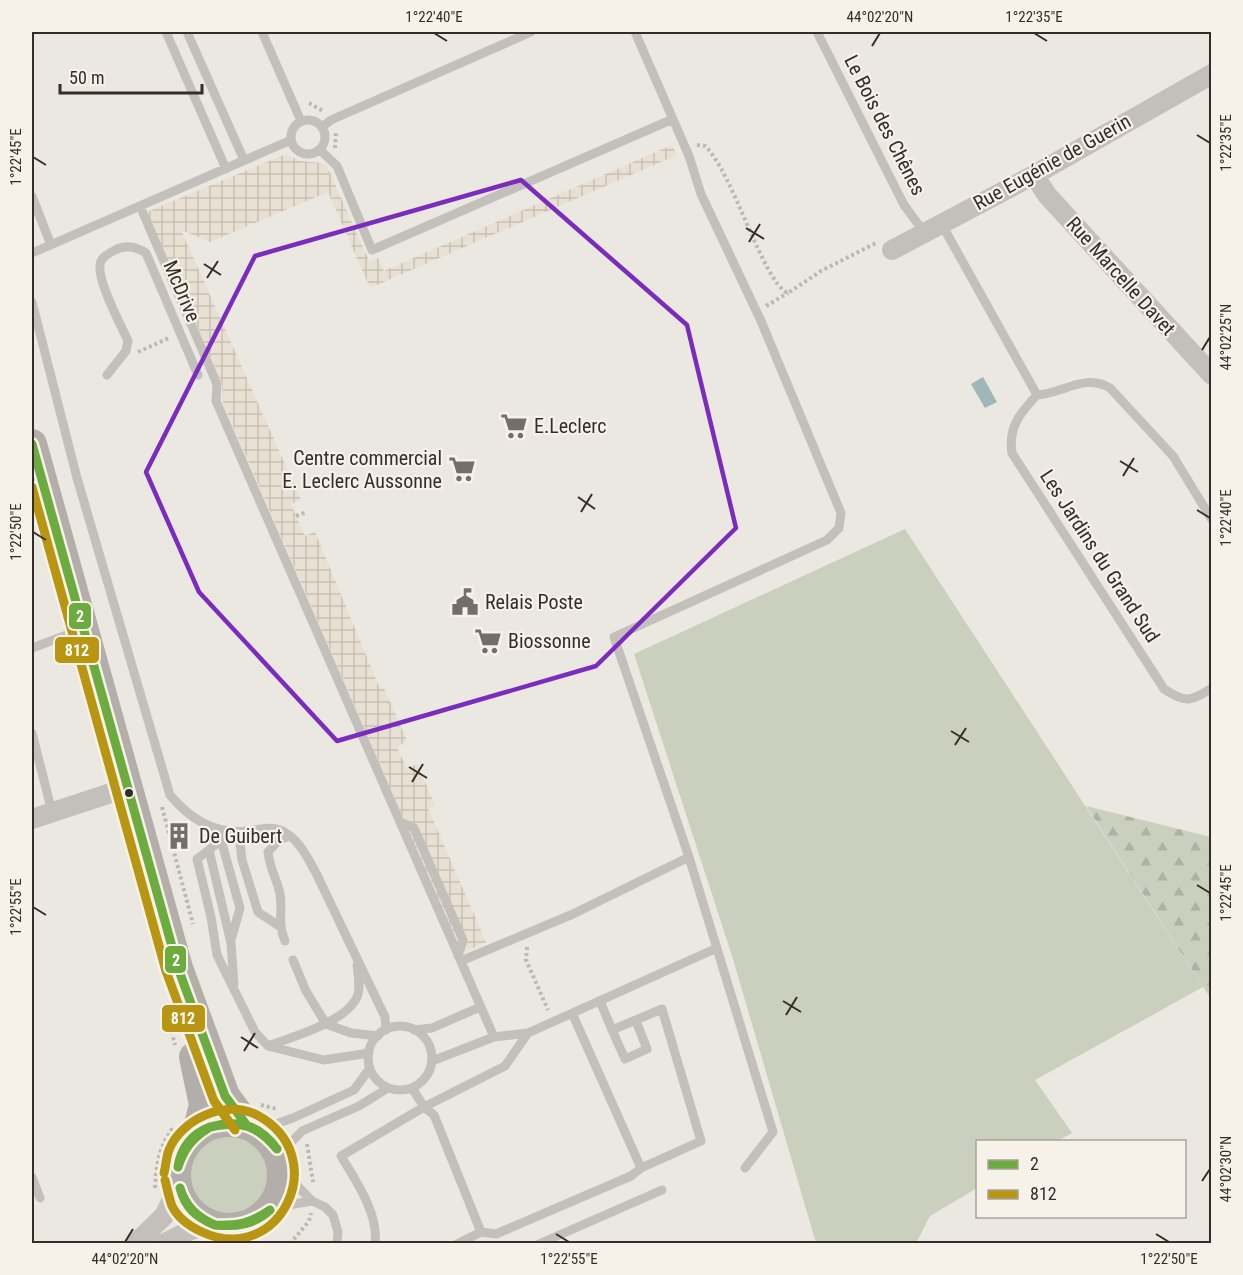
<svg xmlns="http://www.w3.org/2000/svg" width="1243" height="1275" viewBox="0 0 1243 1275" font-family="'Roboto Condensed',sans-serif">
<defs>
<pattern id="forest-firs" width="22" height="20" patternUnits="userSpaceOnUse" patternTransform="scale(1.5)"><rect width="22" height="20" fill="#cbcfbd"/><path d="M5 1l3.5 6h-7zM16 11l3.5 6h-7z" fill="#afb2a2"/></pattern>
<pattern id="plaza-grid" width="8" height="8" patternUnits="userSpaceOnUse" patternTransform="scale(1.5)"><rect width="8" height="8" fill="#e8e0d2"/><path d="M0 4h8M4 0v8" fill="none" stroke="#c8c0b4"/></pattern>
</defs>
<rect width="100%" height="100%" fill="#ebe7e1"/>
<path fill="#cbcfbd" d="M 905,529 L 1203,987 L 1035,1080 L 1072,1133 L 1057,1141 L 978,1142 L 977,1188 L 930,1216 L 916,1243 L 816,1243 L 733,959 L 634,654 Z
M187 1175a42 42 0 1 1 84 0a42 42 0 1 1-84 0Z"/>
<path fill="url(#forest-firs)" d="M 1086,806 L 1211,837 L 1211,999 Z"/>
<path fill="url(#plaza-grid)" d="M 672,145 L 677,155 L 370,288 L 328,192 L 210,242 L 181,230 L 301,500 L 291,504 L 296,516 L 305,536 L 315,532 L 380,689 L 384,688 L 407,741 L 397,747 L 407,769 L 417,764 L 435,805 L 428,808 L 486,942 L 462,953 L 223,403 L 222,383 L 147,212 L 286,154 L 300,161 L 322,163 L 327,166 L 369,261 L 378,258 L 384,271 Z"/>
<path fill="#9fb7b9" d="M 983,377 L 997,402 L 985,408 L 971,384 Z"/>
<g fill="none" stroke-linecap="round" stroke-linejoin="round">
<path stroke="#bcb8b3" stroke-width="4" stroke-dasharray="3 3" stroke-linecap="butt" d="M 309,103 L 323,111
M 697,145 L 705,146 C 733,172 763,283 788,293 L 821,271 L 876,243
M 335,148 L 336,132
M 766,306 L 788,293
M 138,352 L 169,338
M 296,516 L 307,512
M 162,807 L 193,924
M 527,947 L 526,960 L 548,1010
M 167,1014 L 175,1045
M 261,1105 L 277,1109
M 307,1144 L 313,1182
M 155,1188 C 156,1166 159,1146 173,1128
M 290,1244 L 309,1221 L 311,1213"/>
<path stroke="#c3bfba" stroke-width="9" d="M 166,32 L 226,169
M 187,32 L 244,160
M 262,32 L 301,121
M 635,32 L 689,156 L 701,194 L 761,321 L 841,513 L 839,528 L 827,540 L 614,637 L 689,857 L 773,1132 L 745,1168
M 817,32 L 904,205 L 924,232
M291 137a17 17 0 1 1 34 0a17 17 0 1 1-34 0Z
M 322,127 L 331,120 L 531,32
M 320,150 L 337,166 L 372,250 L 673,119
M 32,196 L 51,245
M 140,206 L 217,384 L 216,401 L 494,1037
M 941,223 L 1037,395
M 32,253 L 291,140
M 32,302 L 77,478 L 170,795 C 190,819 215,835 247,831 C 258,830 269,826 280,830 C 297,836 308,858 316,873 L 385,1017 L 386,1030
M 107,375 L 126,351 L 128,341 C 121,325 94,276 101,261 C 104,255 110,253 115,250 C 127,244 136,247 146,253 L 198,375
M 1212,520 L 1173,456 L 1110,388 C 1085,373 1064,393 1037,395 C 1020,413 1008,427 1012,453 L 1164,689 C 1186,704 1191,701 1212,688
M 32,648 L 80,630
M 32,733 L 52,812
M 400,822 L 414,828 L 463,940 L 458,956
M 245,831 L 240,842 L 242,860 L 258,912 L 279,926
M 223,835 L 221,840 L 240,908 L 231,940
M 221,840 L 209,850 L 231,943 L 234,984
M 209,850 L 197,859 L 211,917 L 217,955 L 255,1032 L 268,1046 L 324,1060 L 369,1053
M 285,941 C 277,922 283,912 280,894 C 277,879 270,870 268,852 L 279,840 L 289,836
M 293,960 L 306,991 L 326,1024 L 351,1033 L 378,1036
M 461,961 L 573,914 L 689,857
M 572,1013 L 641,1168 L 701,1141 L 662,1009 L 612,1030 L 600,1001
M368 1058a32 32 0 1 1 64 0a32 32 0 1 1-64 0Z
M 414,1030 L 432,1028 L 480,1007
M 612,1030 L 625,1059 L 647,1049 L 636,1021
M 268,1046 C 292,1037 346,1022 357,997 C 361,988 358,975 357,965
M 432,1061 L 494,1037 L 528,1033 L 717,948
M 412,1088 L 424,1107 L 505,1066 L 528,1033
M 259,1130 L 293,1118 L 354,1090 L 370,1068
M 279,1155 L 302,1131 L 359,1106 L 388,1088
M 283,1171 L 312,1201 L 325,1207 L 333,1215 L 338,1232 L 337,1244
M 32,1177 L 40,1198
M 271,1208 L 312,1201
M 375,1244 C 379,1214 356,1181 341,1156 L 424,1107 L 434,1115 L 481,1232
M 457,1244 L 481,1232 L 496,1234 L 631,1176 L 641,1168
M 539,1244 L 662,1190"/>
<path stroke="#c3bfba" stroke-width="20" d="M 1034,175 L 1047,195 L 1212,375
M 892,250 L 1034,175 L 1212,74
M 32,819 L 126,788
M 135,1244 L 164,1216 L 178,1187
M 163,1244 L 191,1230 L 210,1224"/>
<path stroke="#b3aea9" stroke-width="30" d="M 32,444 L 178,968 L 225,1096 L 245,1123
M 194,1057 L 204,1105 L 197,1133
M176 1175a53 53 0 1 1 106 0a53 53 0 1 1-106 0Z"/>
<defs>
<path id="bus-1" d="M 32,444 L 178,968 L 225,1096 L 245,1123
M 210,1127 C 239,1119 260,1125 277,1149
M 210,1127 C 241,1120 257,1125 277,1149
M 178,1167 C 181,1148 192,1134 210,1127
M 178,1167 C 184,1148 193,1137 210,1127
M 180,1188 C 186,1207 197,1217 215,1225
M 180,1188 C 185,1208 196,1217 215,1225
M 215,1225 C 238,1226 251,1223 270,1210
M 215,1225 C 236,1227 254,1225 270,1210"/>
<path id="bus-2" d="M 32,487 L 166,971 L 214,1101 L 235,1130
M 164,1173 C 166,1166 166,1157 169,1150 C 181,1119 226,1099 257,1115 C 334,1156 280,1268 202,1232 C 191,1227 178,1218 172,1206 C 169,1198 167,1188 165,1180"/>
</defs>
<use href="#bus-1" stroke="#f7f2e9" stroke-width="14"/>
<use href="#bus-2" stroke="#f7f2e9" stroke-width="14"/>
<use href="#bus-1" stroke="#6cab3d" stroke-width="9"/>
<use href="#bus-2" stroke="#b89612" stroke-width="9"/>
</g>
<path fill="none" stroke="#7b2cbf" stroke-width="4.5" stroke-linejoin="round" d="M 521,180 L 687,325 L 736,528 L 596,666 L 337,741 L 199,592 L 146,472 L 255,256 Z"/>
<path fill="none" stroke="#342d29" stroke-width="2" d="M 434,33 L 447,41M 1034,33 L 1047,41M 872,46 L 880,33M 1197,135 L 1210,143M 33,157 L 46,165M 746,228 L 764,239M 749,242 L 760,224M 204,264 L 221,275M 207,278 L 218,261M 1202,350 L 1210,337M 1120,461 L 1138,472M 1123,476 L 1134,458M 578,497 L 595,509M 1197,510 L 1210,518M 581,512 L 592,494M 33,532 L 46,540M 951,731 L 969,742M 955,745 L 966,728M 409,767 L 427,778M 412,782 L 423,764M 1197,885 L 1210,893M 33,907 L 46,915M 783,1001 L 801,1012M 786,1015 L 797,997M 241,1037 L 258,1048M 244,1051 L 255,1033M 1202,1181 L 1210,1169M 556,1234 L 569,1242M 1156,1234 L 1169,1242M 125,1242 L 133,1229"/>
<defs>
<symbol id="supermarket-bare" viewBox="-9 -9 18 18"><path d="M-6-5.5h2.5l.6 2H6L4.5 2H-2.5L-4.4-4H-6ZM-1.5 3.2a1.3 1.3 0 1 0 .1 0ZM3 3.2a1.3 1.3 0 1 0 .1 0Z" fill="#746e69" stroke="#f7f2e9" stroke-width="2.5" paint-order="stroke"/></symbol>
<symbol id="civic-bare" viewBox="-9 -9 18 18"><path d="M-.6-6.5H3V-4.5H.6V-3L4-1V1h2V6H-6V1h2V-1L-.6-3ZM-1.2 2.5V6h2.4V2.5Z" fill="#746e69" stroke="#f7f2e9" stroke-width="2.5" paint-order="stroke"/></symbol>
<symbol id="building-bare" viewBox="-9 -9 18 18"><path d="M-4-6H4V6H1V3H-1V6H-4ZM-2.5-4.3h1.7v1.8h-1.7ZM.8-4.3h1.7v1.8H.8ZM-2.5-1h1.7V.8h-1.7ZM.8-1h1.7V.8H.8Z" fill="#746e69" stroke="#f7f2e9" stroke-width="2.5" paint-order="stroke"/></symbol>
</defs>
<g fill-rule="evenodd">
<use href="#supermarket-bare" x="495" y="407" width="38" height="38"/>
<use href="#supermarket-bare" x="443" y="450" width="38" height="38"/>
<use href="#civic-bare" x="446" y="583" width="38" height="38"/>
<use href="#supermarket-bare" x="469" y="622" width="38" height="38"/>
<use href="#building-bare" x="160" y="817" width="38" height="38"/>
</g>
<circle fill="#342d29" stroke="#f7f2e9" stroke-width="2" cx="129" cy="793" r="5"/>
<g text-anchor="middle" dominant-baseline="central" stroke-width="4.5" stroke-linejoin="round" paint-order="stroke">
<g font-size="20" fill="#342d29" stroke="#f7f2e9">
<text transform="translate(885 125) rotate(63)">Le Bois des Chênes</text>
<text transform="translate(1052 162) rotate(-29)">Rue Eugénie de Guerin</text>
<text transform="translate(1121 276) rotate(48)">Rue Marcelle Davet</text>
<text transform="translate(182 291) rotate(67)">McDrive</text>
<text transform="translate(1100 556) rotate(57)">Les Jardins du Grand Sud</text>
</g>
<g font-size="20" fill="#342d29" stroke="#f7f2e9" text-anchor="start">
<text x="534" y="426">E.Leclerc</text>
<text x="442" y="458" text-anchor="end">Centre commercial<tspan x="442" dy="23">E. Leclerc Aussonne</tspan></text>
<text x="485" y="602">Relais Poste</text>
<text x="508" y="641">Biossonne</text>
<text x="199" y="836">De Guibert</text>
</g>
</g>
<g stroke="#f7f2e9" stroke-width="2">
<rect x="68" y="602" width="24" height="28" rx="6" fill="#6cab3d"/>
<rect x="54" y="636" width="46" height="28" rx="6" fill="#b89612"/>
<rect x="164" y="945" width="23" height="29" rx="6" fill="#6cab3d"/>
<rect x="161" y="1004" width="45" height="29" rx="6" fill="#b89612"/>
</g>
<g font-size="16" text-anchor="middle" font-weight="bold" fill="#fff">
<text x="80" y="622">2</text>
<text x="77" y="656">812</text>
<text x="176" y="966">2</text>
<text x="183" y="1024">812</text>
</g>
<rect width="1243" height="1275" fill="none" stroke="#f7f2e9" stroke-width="66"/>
<rect x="976" y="1140" width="210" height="78" fill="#f7f2e9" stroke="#a9a39c" stroke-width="1.5"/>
<rect x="988" y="1160" width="30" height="9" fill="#6cab3d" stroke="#a9a39c" stroke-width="1.5"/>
<text x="1030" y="1170" font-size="18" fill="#342d29">2</text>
<rect x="988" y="1190" width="30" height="9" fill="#b89612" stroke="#a9a39c" stroke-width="1.5"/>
<text x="1030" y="1200" font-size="18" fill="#342d29">812</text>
<path d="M60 84v9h142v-9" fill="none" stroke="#342d29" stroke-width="3"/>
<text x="69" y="84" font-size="18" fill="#342d29" stroke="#f7f2e9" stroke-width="4.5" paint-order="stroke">50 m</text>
<rect x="33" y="33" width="1177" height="1209" fill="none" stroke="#342d29" stroke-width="2"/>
<g font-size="15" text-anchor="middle" fill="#342d29">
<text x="434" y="22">1°22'40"E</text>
<text x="880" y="22">44°02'20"N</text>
<text x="1034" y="22">1°22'35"E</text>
<text transform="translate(1226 143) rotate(-90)" y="5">1°22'35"E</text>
<text transform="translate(16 157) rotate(-90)" y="5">1°22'45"E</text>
<text transform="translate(1226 337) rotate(-90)" y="5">44°02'25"N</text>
<text transform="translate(1226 518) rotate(-90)" y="5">1°22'40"E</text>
<text transform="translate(16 532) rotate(-90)" y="5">1°22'50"E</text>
<text transform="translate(1226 893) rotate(-90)" y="5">1°22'45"E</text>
<text transform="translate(16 907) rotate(-90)" y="5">1°22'55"E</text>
<text transform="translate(1226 1169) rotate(-90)" y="5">44°02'30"N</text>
<text x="125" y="1264">44°02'20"N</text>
<text x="569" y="1264">1°22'55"E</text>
<text x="1169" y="1264">1°22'50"E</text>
</g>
</svg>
